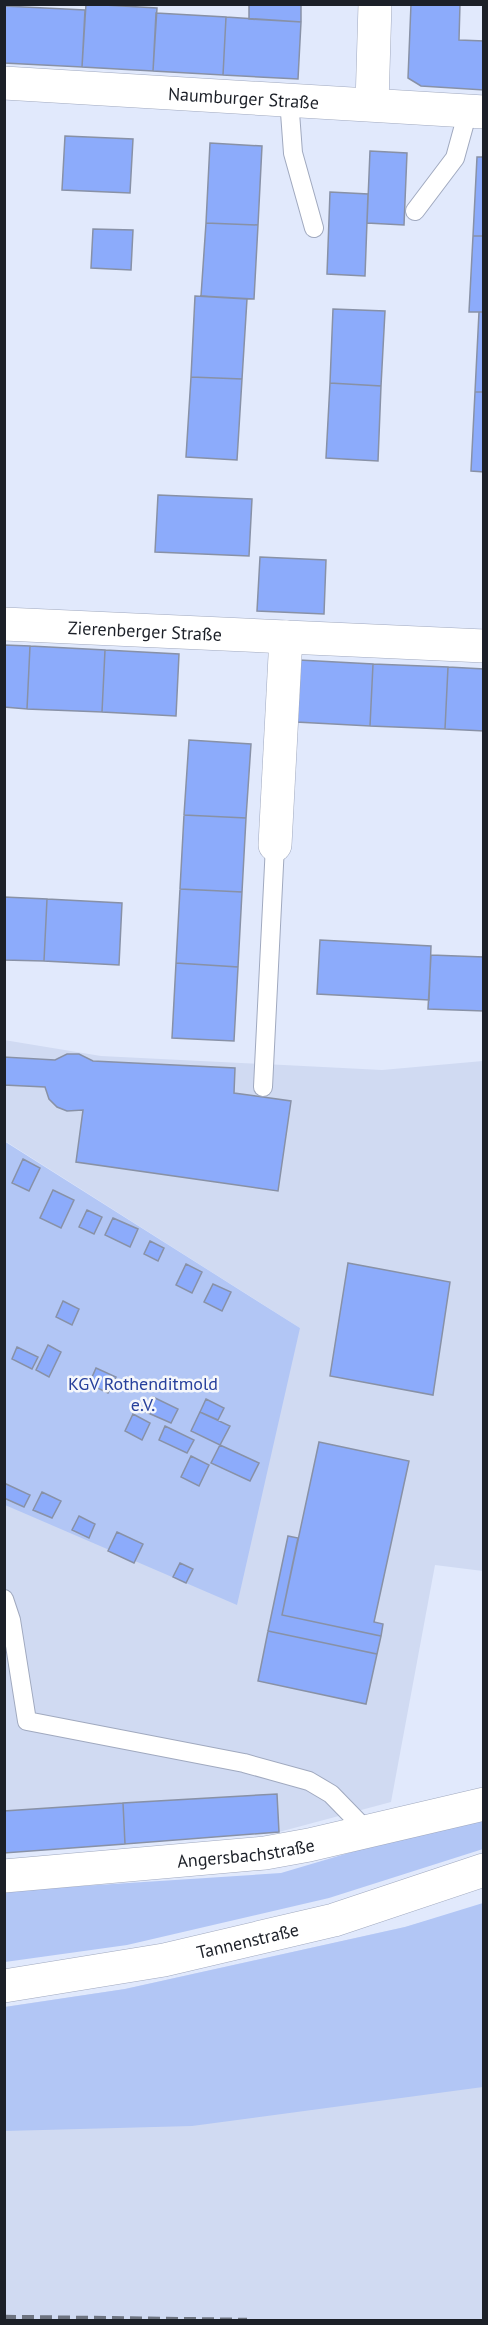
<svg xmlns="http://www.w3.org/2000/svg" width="488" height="2325" viewBox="0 0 488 2325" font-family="'PT Sans',sans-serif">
<rect width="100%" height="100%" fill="#e1e9fc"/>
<path fill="#d0daf2" d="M 4,1040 L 101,1056 L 382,1070 L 483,1061 L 483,1571 L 435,1565 L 391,1802 L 279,1832 L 5,1853 L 5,1501 L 300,1328 L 5,1141 Z
M 483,1905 L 483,2320 L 5,2320 L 4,2007 L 125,1989 L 405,1927 Z"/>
<path fill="#b2c6f5" d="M 4,1141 L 300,1328 L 237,1605 L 5,1505 Z
M 483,1821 L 483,1849 L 329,1898 L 127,1945 L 5,1962 L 5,1891 L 281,1873 L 362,1849 Z
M 483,1903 L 483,2087 L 192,2126 L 5,2131 L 5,2007 L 125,1989 L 405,1927 Z"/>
<path fill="#8cabfb" stroke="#8891a6" stroke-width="1.5" d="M 86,4 L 157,8 L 153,71 L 82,67 Z
M 249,4 L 301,4 L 301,22 L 249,19 Z
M 411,4 L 460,4 L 459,40 L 484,41 L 484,90 L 421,86 L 408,78 Z
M 4,6 L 85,10 L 82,67 L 4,63 Z
M 156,13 L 226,17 L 223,75 L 153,71 Z
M 226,17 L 301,22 L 298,79 L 223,75 Z
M 65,136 L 133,139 L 130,193 L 62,190 Z
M 210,143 L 262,146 L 258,225 L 206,223 Z
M 370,151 L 407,153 L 404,225 L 367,223 Z
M 477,157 L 484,157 L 484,236 L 473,236 Z
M 330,192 L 368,194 L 365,276 L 327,274 Z
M 206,223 L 258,225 L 254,299 L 201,296 Z
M 93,229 L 133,230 L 131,270 L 91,268 Z
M 473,236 L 484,236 L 484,312 L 469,312 Z
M 195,296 L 247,299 L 242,379 L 191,377 Z
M 333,309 L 385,311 L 381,386 L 330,383 Z
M 479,312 L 484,312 L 484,392 L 475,392 Z
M 191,377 L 242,379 L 237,460 L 186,457 Z
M 330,383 L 381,386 L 378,461 L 326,458 Z
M 475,392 L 484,392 L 484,472 L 471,471 Z
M 158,495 L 252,499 L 249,556 L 155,552 Z
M 260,557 L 326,560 L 324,614 L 257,611 Z
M 4,645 L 30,646 L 27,709 L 4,707 Z
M 30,646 L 105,650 L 102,712 L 27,709 Z
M 105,650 L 179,654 L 176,716 L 102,712 Z
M 299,660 L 373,664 L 370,726 L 296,722 Z
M 373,664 L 448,667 L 445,729 L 370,726 Z
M 448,667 L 484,669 L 484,731 L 445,729 Z
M 189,740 L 251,744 L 246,818 L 184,815 Z
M 184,815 L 246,818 L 242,892 L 180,889 Z
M 180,889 L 242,892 L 238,967 L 176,963 Z
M 4,897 L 47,899 L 44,961 L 4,960 Z
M 47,899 L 122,903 L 119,965 L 44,961 Z
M 320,940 L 431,946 L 429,1000 L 317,994 Z
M 431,955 L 484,957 L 484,1011 L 428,1009 Z
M 176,963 L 238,967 L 234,1041 L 172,1038 Z
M 67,1054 L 79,1054 L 93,1061 L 235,1068 L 234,1093 L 291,1101 L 278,1191 L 76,1162 L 83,1110 L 67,1111 L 57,1107 L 49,1099 L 45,1087 L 4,1085 L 4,1057 L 55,1060 Z
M 23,1159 L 40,1168 L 29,1191 L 12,1183 Z
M 53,1190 L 74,1200 L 61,1228 L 40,1218 Z
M 87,1210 L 102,1217 L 94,1234 L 79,1227 Z
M 113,1218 L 138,1229 L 130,1247 L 105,1235 Z
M 150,1241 L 164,1248 L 158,1261 L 144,1254 Z
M 348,1263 L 450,1282 L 433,1395 L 330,1376 Z
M 186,1264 L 202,1272 L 192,1293 L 176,1285 Z
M 213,1284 L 231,1292 L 222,1311 L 204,1302 Z
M 63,1301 L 79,1309 L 72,1325 L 56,1317 Z
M 48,1345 L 61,1352 L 49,1377 L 36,1370 Z
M 17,1347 L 38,1357 L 32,1369 L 12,1359 Z
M 96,1368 L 116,1377 L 108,1393 L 89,1384 Z
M 153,1397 L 178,1409 L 171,1423 L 146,1412 Z
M 206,1399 L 224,1408 L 218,1420 L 200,1412 Z
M 200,1412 L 230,1426 L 220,1445 L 191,1431 Z
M 133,1414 L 150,1423 L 142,1440 L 125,1431 Z
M 165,1426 L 194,1440 L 187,1453 L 159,1440 Z
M 319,1442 L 409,1461 L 374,1622 L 383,1624 L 381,1636 L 282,1615 Z
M 220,1445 L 259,1463 L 250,1481 L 211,1463 Z
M 191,1456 L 209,1465 L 199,1486 L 181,1477 Z
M 4,1483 L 30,1495 L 24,1507 L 4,1498 Z
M 42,1492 L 61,1501 L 52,1518 L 33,1510 Z
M 79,1516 L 95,1524 L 89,1538 L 72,1530 Z
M 117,1532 L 143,1544 L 134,1563 L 108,1551 Z
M 288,1536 L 298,1538 L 282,1615 L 381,1636 L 377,1654 L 268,1631 Z
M 180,1563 L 193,1569 L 186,1583 L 173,1577 Z
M 268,1631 L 377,1654 L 366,1704 L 258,1681 Z
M 277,1794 L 279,1832 L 125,1844 L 123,1803 Z
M 123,1803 L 125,1844 L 4,1853 L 4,1811 Z"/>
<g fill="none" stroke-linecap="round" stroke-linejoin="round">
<defs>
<path id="lane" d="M 289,99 L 293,153 L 314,228
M 415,211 L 455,158 L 468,111
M 263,1087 L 275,845
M 4,1599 L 11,1620 L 27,1721 L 244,1763 L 309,1781 L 331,1794 L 368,1832"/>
<g id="street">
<path id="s1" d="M 4,83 L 484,112"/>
<path d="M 372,104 L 375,4"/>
<path id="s2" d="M 4,624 L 484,646"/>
<path d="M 275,845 L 286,637"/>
<path id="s3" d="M 4,1876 L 265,1853 L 309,1845 L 484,1804"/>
</g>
<g id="secondary">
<path id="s4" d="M 4,1986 L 164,1960 L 334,1920 L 484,1870"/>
</g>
</defs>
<use href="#lane" stroke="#a0a9bf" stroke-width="20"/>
<use href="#street" stroke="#a0a9bf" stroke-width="34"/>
<use href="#secondary" stroke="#a0a9bf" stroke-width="34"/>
<use href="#lane" stroke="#fff" stroke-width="18"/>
<use href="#street" stroke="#fff" stroke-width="33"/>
<use href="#secondary" stroke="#fff" stroke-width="33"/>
<path stroke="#6e7481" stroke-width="4.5" stroke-dasharray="12 6" stroke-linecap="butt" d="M 4,2317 L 247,2320"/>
</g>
<g text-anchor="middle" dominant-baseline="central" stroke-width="5" stroke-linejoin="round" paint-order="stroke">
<g font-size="18" fill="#1c2028" stroke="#f5f7fb">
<text stroke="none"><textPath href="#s1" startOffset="240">Naumburger Straße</textPath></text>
<text stroke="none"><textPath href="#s2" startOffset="141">Zierenberger Straße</textPath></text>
<text stroke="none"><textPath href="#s3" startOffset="243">Angersbachstraße</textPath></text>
<text stroke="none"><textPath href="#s4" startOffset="248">Tannenstraße</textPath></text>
</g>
<g font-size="18" fill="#27409c" stroke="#f5f7fb">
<text x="143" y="1383">KGV Rothenditmold<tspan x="143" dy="21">e.V.</tspan></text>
</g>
</g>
<rect width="488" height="2325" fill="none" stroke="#1c2028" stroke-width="12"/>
</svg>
